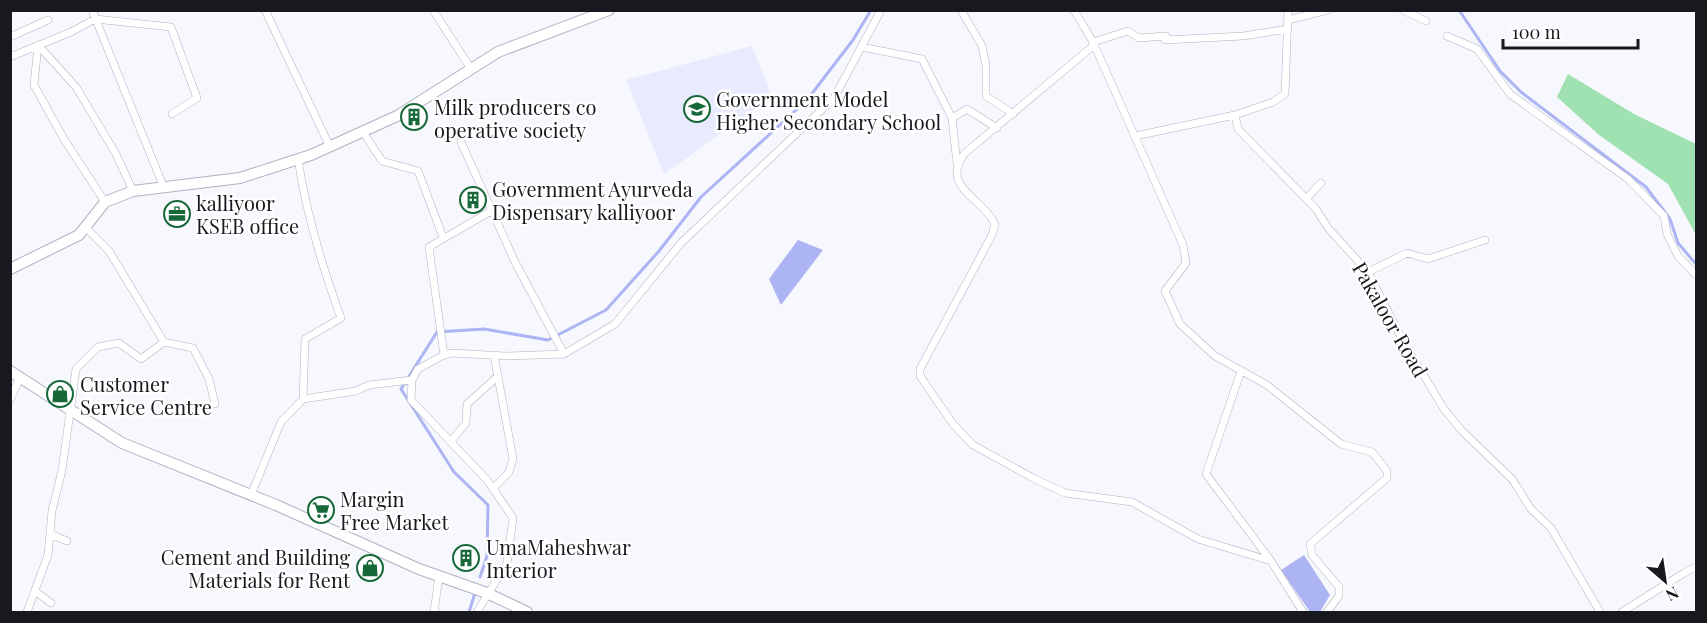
<svg xmlns="http://www.w3.org/2000/svg" width="1707" height="623" viewBox="0 0 1707 623" font-family="'Playfair Display',serif">
<rect width="100%" height="100%" fill="#f7f8fe"/>
<path fill="#e8eafd" d="M 752,46 L 772,97 L 664,174 L 626,80 Z"/>
<path fill="#9fe1b1" d="M 1568,74 L 1634,114 L 1696,144 L 1696,235 L 1668,184 L 1599,135 L 1557,97 Z"/>
<path fill="#adb4f3" d="M 798,240 L 823,250 L 781,305 L 769,279 Z
M 1304,555 L 1330,595 L 1320,612 L 1310,612 L 1281,570 Z"/>
<g fill="none" stroke-linecap="round" stroke-linejoin="round">
<path stroke="#adb4f3" stroke-width="3" d="M 1459,10 L 1500,71 L 1521,92 L 1646,187 L 1670,219 L 1678,243 L 1696,264
M 480,577 L 487,556 L 488,505 L 454,472 L 401,389 L 437,332 L 484,329 L 548,340 L 606,310 L 659,251 L 701,197 L 807,100 L 853,40 L 871,10
M 469,612 L 475,593"/>
<defs>
<path id="minor" d="M 92,10 L 164,188
M 265,10 L 330,147
M 433,10 L 471,69
M 961,10 L 982,46 L 986,66 L 986,96 L 1013,114
M 1074,10 L 1093,42 L 1092,47 L 965,153 C 939,187 983,198 995,224 L 992,235 L 920,369 L 920,376 L 953,424 L 973,445 L 1033,478 L 1065,493 L 1132,502 L 1198,539 L 1271,561 L 1303,612
M 1288,10 L 1285,94 L 1273,102 L 1235,115 L 1238,129 L 1316,209 L 1328,228 L 1368,272 L 1403,341 L 1444,409 L 1462,431 L 1512,479 L 1531,509 L 1551,528 L 1600,612
M 1403,10 L 1426,21
M 1288,20 L 1328,10
M 1288,29 L 1243,36 L 1165,40 L 1166,36 L 1139,38 L 1128,31 L 1093,42 L 1183,245 L 1186,263 L 1165,291 L 1180,324 L 1215,356 L 1267,385 L 1341,444 L 1372,452 L 1387,471 L 1387,478 L 1310,544 L 1312,555 L 1339,587 L 1339,596 L 1327,612
M 1447,36 L 1477,49 L 1510,94 L 1628,179 L 1664,216 L 1667,234 L 1678,256 L 1696,275
M 10,37 L 48,20
M 38,45 L 34,85 L 64,139 L 105,202
M 38,45 L 76,87 L 116,154 L 133,191
M 862,47 L 922,59 L 952,118 L 957,164
M 10,57 L 71,32 L 95,19 L 171,27 L 197,98 L 172,114
M 952,118 L 967,109 L 997,128
M 363,132 L 382,161 L 418,171 L 443,237
M 1135,136 L 1235,115
M 461,142 L 515,262 L 564,354
M 1306,199 L 1321,183
M 85,227 L 109,251 L 164,342
M 1368,272 L 1407,253 L 1428,259 L 1485,240
M 444,355 L 429,247 L 491,211
M 1241,371 L 1206,474 L 1271,561
M 303,399 L 356,391 L 369,385 L 412,380
M 10,400 L 20,377
M 452,440 L 466,423 L 467,404 L 497,377
M 493,489 L 509,472 L 513,459 L 494,355
M 251,495 L 281,422 L 303,399 L 305,339 L 341,318 C 322,266 306,214 298,159
M 50,534 L 67,541
M 35,591 L 51,603
M 27,612 L 48,555 L 52,511 L 62,470 L 76,369 L 98,347 L 119,343 L 141,359 L 164,342 L 193,348 L 209,379 L 215,404
M 434,612 L 439,576
M 477,612 L 507,563 L 513,518 L 487,480 L 411,400 L 412,380 L 418,369 L 444,355 L 452,353 L 505,356 L 564,354 L 615,324 L 681,243 L 834,98 L 881,10
M 1622,612 L 1684,573 L 1696,567"/>
<path id="secondary" d="M 10,269 L 79,235 L 105,202 L 133,191 L 240,178 L 311,155 L 397,116 L 498,52 L 609,10
M 10,371 L 122,443 L 276,505 L 419,569 L 487,593 L 527,612"/>
</defs>
<use href="#minor" stroke="#afb2c1" stroke-width="8"/>
<use href="#secondary" stroke="#afb2c1" stroke-width="12"/>
<use href="#minor" stroke="#fff" stroke-width="7"/>
<use href="#secondary" stroke="#fff" stroke-width="10"/>
</g>
<defs>
<symbol id="school-ring" viewBox="-11 -11 22 22"><circle r="9.5" fill="#fff" stroke="#166839" stroke-width="1.5"/><path d="M0-5L7-2L0 1L-7-2ZM-4 1L0 2.5L4 1V4Q0 6-4 4Z" fill="#166839"/></symbol>
<symbol id="building-ring" viewBox="-11 -11 22 22"><circle r="9.5" fill="#fff" stroke="#166839" stroke-width="1.5"/><path d="M-4-6H4V6H1V3H-1V6H-4ZM-2.5-4.3h1.7v1.8h-1.7ZM.8-4.3h1.7v1.8H.8ZM-2.5-1h1.7V.8h-1.7ZM.8-1h1.7V.8H.8Z" fill="#166839"/></symbol>
<symbol id="office-ring" viewBox="-11 -11 22 22"><circle r="9.5" fill="#fff" stroke="#166839" stroke-width="1.5"/><path d="M-6-3h4V-5.5h4V-3h4V5H-6ZM-1-4.5V-3h2v-1.5ZM-6 0V1H6V0Z" fill="#166839"/></symbol>
<symbol id="shop-ring" viewBox="-11 -11 22 22"><circle r="9.5" fill="#fff" stroke="#166839" stroke-width="1.5"/><path d="M-5-2.5h2.3a2.7 3.5 0 0 1 5.4 0H5L5.5 6h-11ZM-1.5-2.5h3a1.5 2.3 0 0 0-3 0Z" fill="#166839"/></symbol>
<symbol id="supermarket-ring" viewBox="-11 -11 22 22"><circle r="9.5" fill="#fff" stroke="#166839" stroke-width="1.5"/><path d="M-6-5.5h2.5l.6 2H6L4.5 2H-2.5L-4.4-4H-6ZM-1.5 3.2a1.3 1.3 0 1 0 .1 0ZM3 3.2a1.3 1.3 0 1 0 .1 0Z" fill="#166839"/></symbol>
</defs>
<g fill-rule="evenodd">
<use href="#school-ring" x="682" y="94" width="30" height="30"/>
<use href="#building-ring" x="399" y="102" width="30" height="30"/>
<use href="#building-ring" x="458" y="185" width="30" height="30"/>
<use href="#office-ring" x="162" y="199" width="30" height="30"/>
<use href="#shop-ring" x="45" y="379" width="30" height="30"/>
<use href="#supermarket-ring" x="306" y="495" width="30" height="30"/>
<use href="#building-ring" x="451" y="543" width="30" height="30"/>
<use href="#shop-ring" x="355" y="553" width="30" height="30"/>
</g>
<g text-anchor="middle" dominant-baseline="central" stroke-width="5" stroke-linejoin="round" paint-order="stroke">
<g font-size="20" fill="#18191f" stroke="#fff" text-anchor="start">
<text x="716" y="98">Government Model<tspan x="716" dy="23">Higher Secondary School</tspan></text>
<text x="434" y="106">Milk producers co<tspan x="434" dy="23">operative society</tspan></text>
<text x="492" y="188">Government Ayurveda<tspan x="492" dy="23">Dispensary kalliyoor</tspan></text>
<text x="196" y="202">kalliyoor<tspan x="196" dy="23">KSEB office</tspan></text>
<text x="80" y="383">Customer<tspan x="80" dy="23">Service Centre</tspan></text>
<text x="340" y="498">Margin<tspan x="340" dy="23">Free Market</tspan></text>
<text x="486" y="546">UmaMaheshwar<tspan x="486" dy="23">Interior</tspan></text>
<text x="350" y="556" text-anchor="end">Cement and Building<tspan x="350" dy="23">Materials for Rent</tspan></text>
</g>
<g font-size="20" fill="#18191f" stroke="#fff">
<text transform="translate(1391 319) rotate(60)">Pakaloor Road</text>
</g>
</g>
<rect width="1707" height="623" fill="none" stroke="#18191f" stroke-width="24"/>
<g transform="translate(1665 581) rotate(151)" stroke="#ffffff" stroke-width="4.5" paint-order="stroke">
<path d="M0-4.5L10 22L0 15L-10 22Z" fill="#18191f"/>
<text y="-9" font-size="16" font-weight="bold" text-anchor="middle" fill="#18191f">N</text>
</g>
<path d="M1503 39v9h135v-9" fill="none" stroke="#18191f" stroke-width="3"/>
<text x="1512" y="39" font-size="18" fill="#18191f" stroke="#ffffff" stroke-width="4.5" paint-order="stroke">100 m</text>
</svg>
